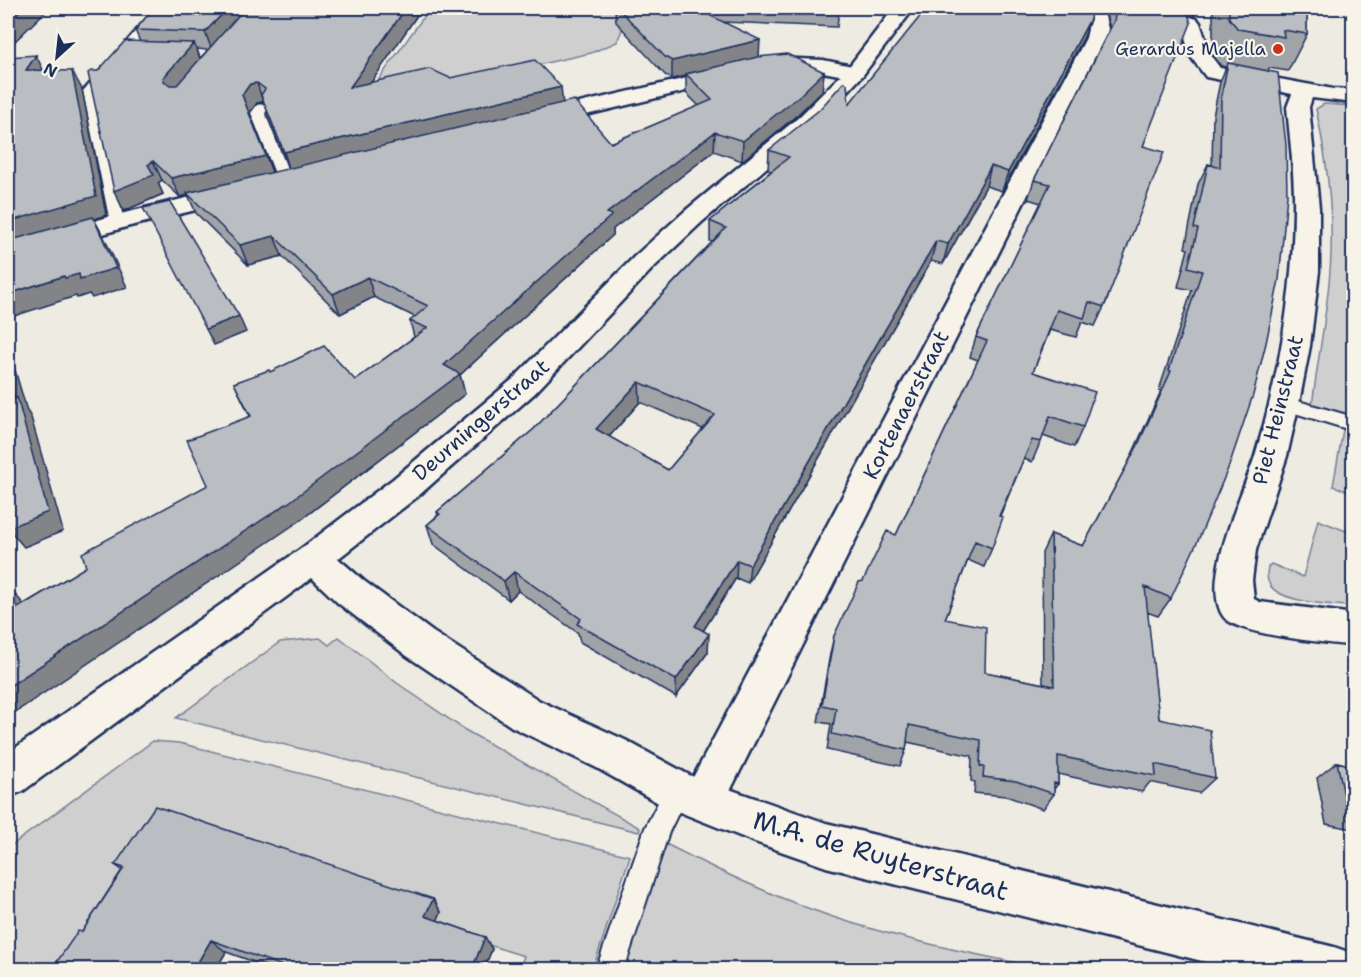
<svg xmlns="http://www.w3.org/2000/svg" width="1361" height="977" viewBox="0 0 1361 977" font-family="'Shantell Sans',sans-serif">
<rect width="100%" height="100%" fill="#eeebe2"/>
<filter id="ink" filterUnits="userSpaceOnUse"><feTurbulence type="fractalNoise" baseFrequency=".0167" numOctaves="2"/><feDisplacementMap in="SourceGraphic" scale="12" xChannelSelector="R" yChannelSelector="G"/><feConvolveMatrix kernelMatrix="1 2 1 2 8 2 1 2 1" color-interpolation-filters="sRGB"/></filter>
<g filter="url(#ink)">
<path fill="#cfcfcf" stroke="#757f96" stroke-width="1.5" d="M 430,8 L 631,8 L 617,42 L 591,53 L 361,104 Z
M 1324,104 L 1353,106 L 1353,419 L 1312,406 C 1317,365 1325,324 1329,283 C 1335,226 1328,164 1316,109 Z
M 1344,424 L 1353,427 L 1353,493 L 1333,486 Z
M 1318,520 L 1346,531 L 1353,527 L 1353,607 C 1332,604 1281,603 1270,585 C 1266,579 1267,573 1268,567 L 1271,564 L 1303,577 Z
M 339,637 L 397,683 L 465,730 L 640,828 L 639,832 L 176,718 L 280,642 L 320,638 L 329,645 Z
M 153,741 L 179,743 L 630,856 L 593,969 L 519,969 L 524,956 L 434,928 L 441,912 L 76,969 L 8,970 L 8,848 Z
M 662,842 C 724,874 788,904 855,924 C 919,943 984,957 1050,969 L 621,970 Z"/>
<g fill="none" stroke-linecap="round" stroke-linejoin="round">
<defs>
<path id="lane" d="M 156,8 L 168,8 L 95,91 L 124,222 L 117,226 L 110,222 L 83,91 Z
M 262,104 L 269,108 L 265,113 L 292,181 L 290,184 L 280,184 L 278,181 L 251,113 L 257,105 Z
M 1284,397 L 1354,417 L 1354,431 L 1278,408 L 1275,403 L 1278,398 Z
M 677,779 L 686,783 L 689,791 L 669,832 L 624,970 L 596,970 L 645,828 L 668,783 Z"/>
<path id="street" d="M 1084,8 L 1103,8 L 1108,29 L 1106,38 L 718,815 L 703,821 L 688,815 L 682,801 L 688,787 L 1086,38 L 1088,29 Z
M 1190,17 L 1197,19 L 1200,23 L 1211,56 L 1220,68 L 1333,89 L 1354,90 L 1354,103 L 1312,98 L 1309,107 L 1319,208 L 1319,271 L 1310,346 L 1299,403 L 1287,456 L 1256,550 L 1252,580 L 1254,599 L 1260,602 L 1354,614 L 1354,646 C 1328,642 1236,636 1223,616 C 1200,581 1243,494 1255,456 C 1279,377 1293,294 1294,211 C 1295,177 1290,141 1287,107 L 1292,94 L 1206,77 L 1191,57 L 1180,23 L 1183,19 Z
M 773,58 L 823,60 L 862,68 L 865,72 L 862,76 L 855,78 L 823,72 L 773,70 L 540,126 L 532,124 L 529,119 L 532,114 Z
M 236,186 L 245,188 L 248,193 L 245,198 L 126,227 L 8,263 L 8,247 L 108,217 Z"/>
<path id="secondary" d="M 894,8 L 914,8 L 862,76 L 815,127 L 703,221 L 653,268 L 535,393 L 417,497 L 326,568 L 314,572 L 302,568 L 296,558 L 302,548 L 393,479 L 513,379 L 635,256 L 685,211 L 799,117 L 848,68 Z"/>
<path id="primary" d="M 314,544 L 326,548 L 364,581 L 433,632 L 540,701 L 625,740 L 689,775 L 826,823 L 1334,947 L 1351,953 L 1354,970 L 1238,970 L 826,867 L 755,842 L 662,805 L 597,768 L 512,727 L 407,656 L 338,603 L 312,578 L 23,791 L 8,797 L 8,753 L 302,548 Z"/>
</defs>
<use href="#lane" stroke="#1b2f5e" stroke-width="4"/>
<use href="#street" stroke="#1b2f5e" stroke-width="5"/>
<use href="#secondary" stroke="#1b2f5e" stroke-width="5"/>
<use href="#primary" stroke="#1b2f5e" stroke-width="5"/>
<use href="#lane" fill="#f7f3e8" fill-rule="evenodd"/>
<use href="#street" fill="#f7f3e8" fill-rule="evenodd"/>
<use href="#secondary" fill="#f7f3e8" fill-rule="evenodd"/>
<use href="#primary" fill="#f7f3e8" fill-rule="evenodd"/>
</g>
<path fill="#a0a3a7" stroke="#1b2f5e" stroke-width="1.5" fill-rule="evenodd" d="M 8,8 L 154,8 L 151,10 Z
M 154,8 L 422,8 L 371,82 L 450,78 L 563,103 L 611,143 L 699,106 L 686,93 L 686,76 L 672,79 L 665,75 L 616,22 L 615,8 L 839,8 L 839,10 L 837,27 L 723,22 L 759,56 L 824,72 L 822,91 L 797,115 L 742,161 L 714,151 L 613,229 L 613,235 L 460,375 L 465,394 L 298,522 L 24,604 L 86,567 L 208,485 L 250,416 L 234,383 L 270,372 L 355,380 L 414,337 L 410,321 L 415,317 L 374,297 L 340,314 L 282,256 L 248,265 L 196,213 L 188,195 L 180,197 L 162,180 L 158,183 L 163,194 L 124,211 L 98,71 L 140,42 L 135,30 ZM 197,49 L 208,50 L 200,58 ZM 263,102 L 264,102 L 290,169 L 272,173 L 249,113 L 257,103 Z
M 1104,8 L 1197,8 L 1194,16 L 1189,16 L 1143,146 L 1108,298 L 1095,326 L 1082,322 L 1076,337 L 1050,330 L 1033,372 L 1083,427 L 1074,447 L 1043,436 L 1032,462 L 1024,459 L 1000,516 L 992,548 L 984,567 L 968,560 L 945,619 L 985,672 L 1043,684 L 1042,553 L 1051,534 L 1083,546 L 1128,463 L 1161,391 L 1159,390 L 1192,290 L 1178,287 L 1188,249 L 1185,248 L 1198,184 L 1208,164 L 1212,165 L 1213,116 L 1220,82 L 1226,67 L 1221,66 L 1213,55 L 1213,8 L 1307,8 L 1307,34 L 1288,71 L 1269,68 L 1268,71 L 1171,598 L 1158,616 L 1147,612 L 1159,719 L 1215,778 L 1199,793 L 1150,782 L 1142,792 L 1058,774 L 1058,784 L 1054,789 L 1054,794 L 1043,809 L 1006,796 L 974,793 L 975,782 L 971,781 L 972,756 L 907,742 L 906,750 L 900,766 L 863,758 L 827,750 L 831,724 L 818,722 L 830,654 L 834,636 L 863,581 L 896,535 L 978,360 L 970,357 L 976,337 L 1041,203 L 1028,199 L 1034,180 L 1110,28 Z
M 1090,19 L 1084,37 L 1002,191 L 986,186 L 943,264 L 931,261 L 748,583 L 736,578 L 703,631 L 708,652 L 676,697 L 580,642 L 578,633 L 518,591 L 509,600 L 433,544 L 427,525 L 438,515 L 437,512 L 534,429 L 712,242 L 710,241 L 710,221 L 771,171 L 768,170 L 769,150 L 849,104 ZM 640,402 L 703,429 L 668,470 L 609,437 Z
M 1337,762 L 1353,766 L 1353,829 L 1326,824 L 1317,778 Z
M 115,865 L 433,899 L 441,912 L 437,920 L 485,937 L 492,949 L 484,969 L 274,969 L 226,952 L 216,969 L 52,969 L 82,932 L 122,870 Z"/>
<path fill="#828488" stroke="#1b2f5e" stroke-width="1.5" d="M 22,8 L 49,8 L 8,48 L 8,21 Z
M 228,8 L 241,8 L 245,19 L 212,50 L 205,32 Z
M 406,8 L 422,8 L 355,106 L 350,87 Z
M 1090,19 L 1084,37 L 1002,191 L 1008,172 Z
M 760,40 L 759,58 L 686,74 L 686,76 L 672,79 L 672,61 Z
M 194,43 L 201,61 L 171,97 L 164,81 L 163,78 Z
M 36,55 L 45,74 L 26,70 Z
M 72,71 L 82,89 L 106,215 L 94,219 L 104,237 L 127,287 L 92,298 L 89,294 L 77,298 L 76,296 L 8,318 L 8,294 L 64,276 L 116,268 L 8,245 L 8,222 Z
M 824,72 L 822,91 L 797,115 L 742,161 L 743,141 Z
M 257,83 L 263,102 L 257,103 L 249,114 L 242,95 L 250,84 Z
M 561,87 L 563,105 L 290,171 L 284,152 Z
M 715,132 L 714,151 L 613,229 L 613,235 L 460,375 L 465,394 L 298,522 L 8,717 L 8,687 L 444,365 L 607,213 Z
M 266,156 L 273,175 L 187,193 L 188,195 L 180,197 L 171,178 Z
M 153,161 L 162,180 L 158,183 L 163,194 L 124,211 L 114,191 Z
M 991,166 L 986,186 L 943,264 L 948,244 Z
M 274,236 L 282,256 L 248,265 L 240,245 Z
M 936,241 L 931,261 L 748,583 L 750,565 Z
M 368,277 L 374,297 L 340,314 L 333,294 Z
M 239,316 L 246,332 L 214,345 L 206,329 Z
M 8,346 L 27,411 L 31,417 L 63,531 L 24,547 L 8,528 L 15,399 L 8,375 Z
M 639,382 L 640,402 L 598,449 L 596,429 Z
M 737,560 L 736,578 L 695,644 L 695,626 Z
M 514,572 L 518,591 L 509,600 L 504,581 Z
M 12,591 L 29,610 L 16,609 Z
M 709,634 L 708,652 L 676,697 L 676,680 Z
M 433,899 L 441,912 L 434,928 L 425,916 Z
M 485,937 L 492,949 L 484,969 L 472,969 Z
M 211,940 L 226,952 L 216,969 L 194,969 Z"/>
<path fill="#babdc2" stroke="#1b2f5e" stroke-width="1.5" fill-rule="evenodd" d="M 8,8 L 22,8 L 8,21 Z
M 154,8 L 228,8 L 205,32 L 135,30 Z
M 245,8 L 406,8 L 350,87 L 430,69 L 450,78 L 535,60 L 561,87 L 284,152 L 261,95 L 265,89 L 257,83 L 250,84 L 242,95 L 266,156 L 171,178 L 153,161 L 148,165 L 154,175 L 114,191 L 88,73 L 91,71 L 98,71 L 125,41 L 194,43 L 163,78 L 164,81 L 170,85 L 177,85 Z
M 618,8 L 695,8 L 760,40 L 672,61 L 665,57 Z
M 794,8 L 839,8 L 839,10 Z
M 927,8 L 1091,8 L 1091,11 L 1090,19 L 1008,172 L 991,166 L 948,244 L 936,241 L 750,565 L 737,560 L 695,626 L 709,634 L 676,680 L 577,624 L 581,619 L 514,572 L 504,581 L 427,525 L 440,514 L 437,512 L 534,429 L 726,228 L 710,221 L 789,157 L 769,150 L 819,110 L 844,82 L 847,84 L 849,104 ZM 639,382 L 715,415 L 668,470 L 596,429 Z
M 1115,8 L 1186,8 L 1191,23 L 1143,146 L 1164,152 L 1104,307 L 1089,302 L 1084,318 L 1057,310 L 1033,372 L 1095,392 L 1083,427 L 1050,416 L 1041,442 L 1032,440 L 999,516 L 1003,517 L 992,548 L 975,541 L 945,619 L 986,627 L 985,672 L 1054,686 L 1051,534 L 1083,546 L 1138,445 L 1171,371 L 1169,370 L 1202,271 L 1188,267 L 1198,229 L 1194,228 L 1208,164 L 1220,168 L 1221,97 L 1228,63 L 1278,73 L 1286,145 L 1287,195 L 1279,280 L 1266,343 L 1253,395 L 1229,466 L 1200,536 L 1171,598 L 1145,587 L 1159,719 L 1210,730 L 1215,778 L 1155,764 L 1156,776 L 1058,756 L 1058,784 L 1054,783 L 1054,794 L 1016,781 L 983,777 L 984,767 L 980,766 L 981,740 L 909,725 L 906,750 L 832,734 L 836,708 L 822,705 L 834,636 L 859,582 L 863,581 L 887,531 L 896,535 L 987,341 L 976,337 L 1050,184 L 1034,180 L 1114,21 L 1116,10 Z
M 1229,8 L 1307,8 L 1307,34 L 1283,30 L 1284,37 L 1238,29 L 1229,18 Z
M 787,54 L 824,72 L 799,96 L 743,141 L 715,132 L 607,213 L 612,215 L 444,365 L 460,374 L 288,503 L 8,687 L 8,594 L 12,591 L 16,609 L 86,567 L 82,553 L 208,485 L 187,440 L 251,416 L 234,383 L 269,370 L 270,372 L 324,346 L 355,380 L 427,328 L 410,321 L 428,306 L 368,277 L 333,294 L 274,236 L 240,245 L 187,193 L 574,100 L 611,143 L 712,100 L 686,74 L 758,57 Z
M 36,55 L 26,70 L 72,71 L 96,196 L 8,222 L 8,57 Z
M 170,202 L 239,316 L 206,329 L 143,208 Z
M 93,217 L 116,268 L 80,279 L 79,274 L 65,278 L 64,276 L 8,294 L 8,241 Z
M 8,375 L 15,399 L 17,397 L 48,512 L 8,528 Z
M 1337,762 L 1353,766 L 1353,810 L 1347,809 Z
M 155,806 L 433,899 L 425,916 L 485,937 L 472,969 L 291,969 L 211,940 L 194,969 L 52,969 L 78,931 L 82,932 L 124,868 L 115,865 Z"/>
</g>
<circle fill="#c8321e" stroke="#f7f3e8" stroke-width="2" cx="1278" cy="49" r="6"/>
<g text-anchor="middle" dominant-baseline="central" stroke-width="4.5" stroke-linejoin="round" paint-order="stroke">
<g font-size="18" fill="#1b2f5e" stroke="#f7f3e8" text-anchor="end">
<text x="1266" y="49">Gerardus Majella</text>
</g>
<g font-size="21" fill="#1b2f5e" stroke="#f7f3e8">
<text transform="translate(906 405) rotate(-63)">Kortenaerstraat</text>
<text transform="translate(1278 410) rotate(-76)">Piet Heinstraat</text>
<text transform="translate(481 420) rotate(-41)">Deurningerstraat</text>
</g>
<g font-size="26" fill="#1b2f5e" stroke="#f7f3e8">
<text transform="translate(881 855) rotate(16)">M.A. de Ruyterstraat</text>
</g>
</g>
<rect width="1361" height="977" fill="none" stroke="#f7f3e8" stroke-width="30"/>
<rect x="15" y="15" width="1331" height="947" fill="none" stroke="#1b2f5e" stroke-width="2" filter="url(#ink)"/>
<g transform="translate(57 57) rotate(207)" stroke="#f7f3e8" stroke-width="4.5" paint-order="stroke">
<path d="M0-4.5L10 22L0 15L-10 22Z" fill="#1b2f5e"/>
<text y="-9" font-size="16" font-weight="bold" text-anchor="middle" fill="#1b2f5e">N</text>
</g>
</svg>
